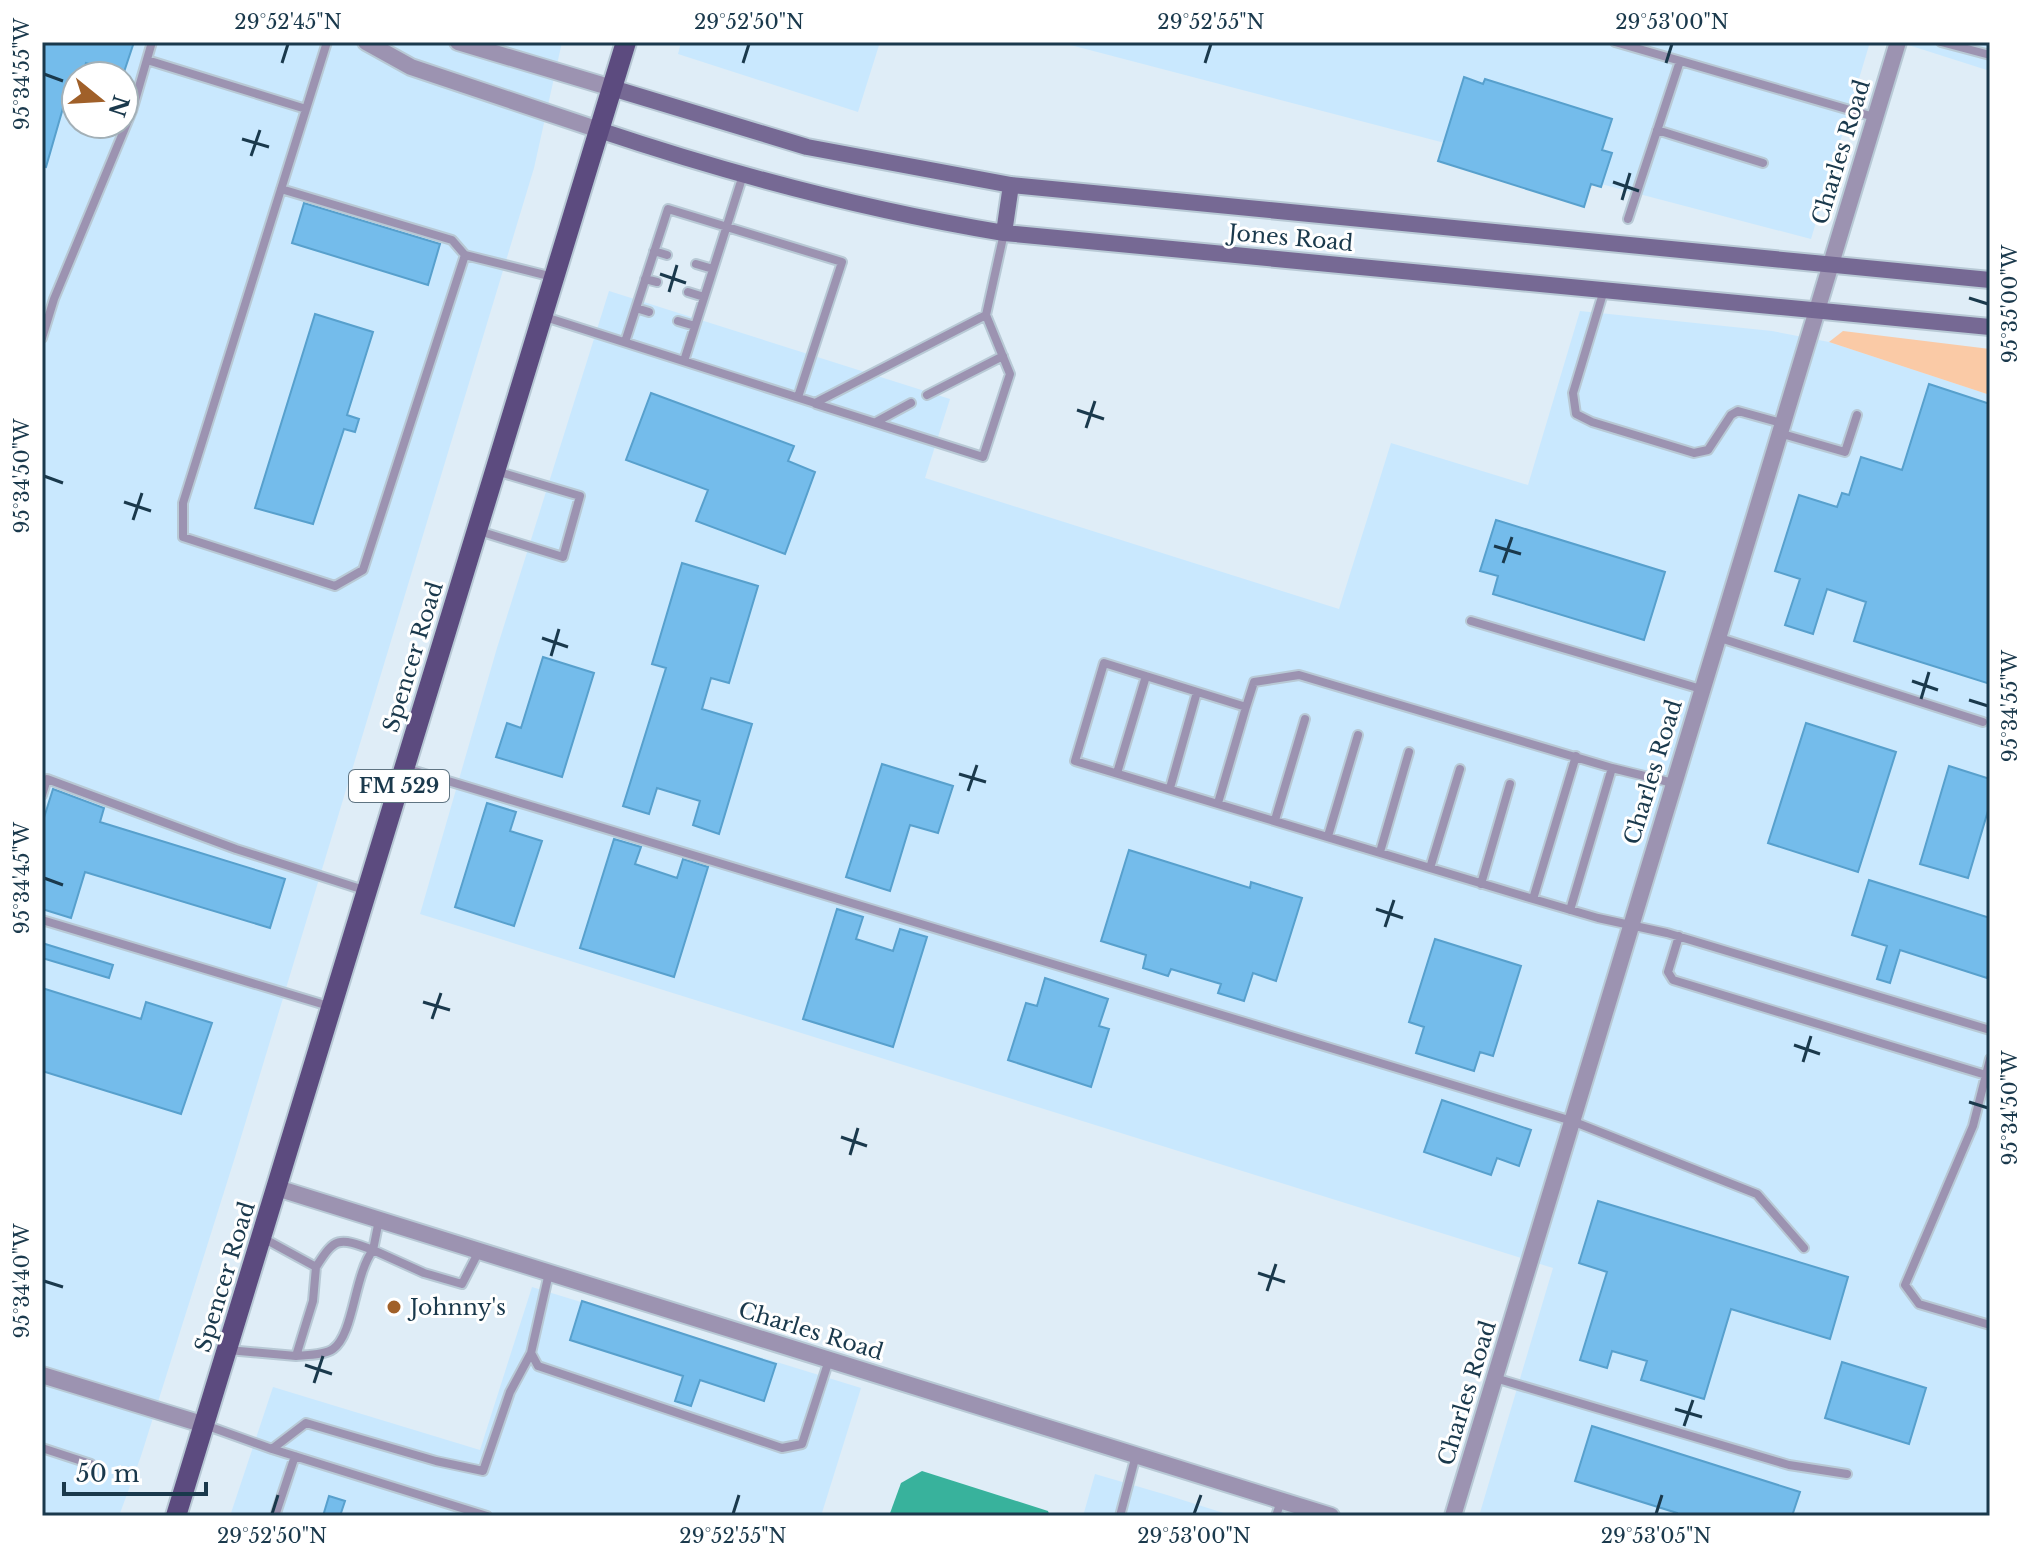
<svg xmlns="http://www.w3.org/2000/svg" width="2032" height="1558" viewBox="0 0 2032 1558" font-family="'Libre Baskerville',serif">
<rect width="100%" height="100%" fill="#dfedf7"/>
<path fill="#c9e8fe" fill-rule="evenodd" d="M 42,42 L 562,42 L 534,168 L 235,1157 L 141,1456 L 119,1516 L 42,1516 ZM 76,76 L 124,76 L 124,124 L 76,124 Z
M 681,42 L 880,42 L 858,112 L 678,54 Z
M 1059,42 L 1870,42 L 1811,239 Z
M 1899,42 L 1990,42 L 1990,71 Z
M 609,291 L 950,399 L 925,478 L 1339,609 L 1391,443 L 1528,485 L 1580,311 L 1772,331 L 1829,342 L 1990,395 L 1990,1516 L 1479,1516 L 1553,1268 L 420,914 L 497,648 Z
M 532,1287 L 861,1388 L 821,1516 L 230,1516 L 273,1387 L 480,1450 Z
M 1095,1474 L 1167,1495 L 1233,1516 L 1083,1516 Z"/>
<path fill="#facaa6" d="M 1843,331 L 1990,349 L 1990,395 L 1829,342 Z"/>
<path fill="#38b29c" d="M 922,1471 L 1048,1511 L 1050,1516 L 889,1516 L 901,1483 Z"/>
<path fill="#74bceb" stroke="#57a0cd" stroke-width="2" d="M 42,42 L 134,42 L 123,75 L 86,63 L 82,76 L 76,76 L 76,97 L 72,110 L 63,108 L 46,167 L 42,166 Z
M 1464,77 L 1483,84 L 1485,79 L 1612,119 L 1602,150 L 1612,153 L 1601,187 L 1591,184 L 1584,207 L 1438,161 Z
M 304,203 L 440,244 L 428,285 L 292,243 Z
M 315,314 L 373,332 L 347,415 L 359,419 L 355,432 L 344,429 L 313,524 L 255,508 Z
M 1929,384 L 1990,404 L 1990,684 L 1854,641 L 1866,602 L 1827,589 L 1813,634 L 1785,625 L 1800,579 L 1775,571 L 1799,495 L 1837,507 L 1842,493 L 1849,495 L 1861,457 L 1902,470 Z
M 651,393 L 794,446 L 788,461 L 815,472 L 785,554 L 696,521 L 708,490 L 626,460 Z
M 1496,520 L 1665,572 L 1644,640 L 1493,594 L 1498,576 L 1480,571 Z
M 682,563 L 758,586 L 729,683 L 711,678 L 702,709 L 752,724 L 719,834 L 693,825 L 700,801 L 657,788 L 649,814 L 623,806 L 666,668 L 652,664 Z
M 543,657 L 594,673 L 562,777 L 496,757 L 507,723 L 521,728 Z
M 1806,723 L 1896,752 L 1858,872 L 1768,843 Z
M 882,764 L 953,786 L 938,833 L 910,825 L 890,891 L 846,877 Z
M 1949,766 L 1990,779 L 1990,804 L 1968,878 L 1920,864 Z
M 53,789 L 104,808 L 100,822 L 285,879 L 270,928 L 85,872 L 71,918 L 42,909 L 42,824 Z
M 487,803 L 516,812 L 510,831 L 542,841 L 514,926 L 455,907 Z
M 614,839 L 641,847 L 635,864 L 677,878 L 683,859 L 708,867 L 674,977 L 580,948 Z
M 1129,850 L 1250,888 L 1251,882 L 1302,898 L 1276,981 L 1253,973 L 1244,1001 L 1218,993 L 1221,984 L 1171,969 L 1168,976 L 1143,968 L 1146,955 L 1101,941 Z
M 1869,880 L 1990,918 L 1990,970 L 1987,978 L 1900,950 L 1890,983 L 1877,979 L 1887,946 L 1852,935 Z
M 837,909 L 863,917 L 856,939 L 893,951 L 900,929 L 927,937 L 893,1047 L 803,1019 Z
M 1435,939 L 1521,966 L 1493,1056 L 1480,1052 L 1474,1071 L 1416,1053 L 1424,1027 L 1409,1022 Z
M 42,943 L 113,965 L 109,978 L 42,958 Z
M 1045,978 L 1108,999 L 1099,1026 L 1109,1029 L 1091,1087 L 1008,1060 L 1026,1003 L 1037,1006 Z
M 42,988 L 141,1019 L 146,1002 L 212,1023 L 181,1114 L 42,1071 Z
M 1442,1100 L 1531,1130 L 1519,1166 L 1497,1158 L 1491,1175 L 1424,1152 Z
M 1598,1201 L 1848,1277 L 1830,1339 L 1731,1309 L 1704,1399 L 1641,1380 L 1647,1361 L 1612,1351 L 1607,1368 L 1580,1360 L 1607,1272 L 1579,1263 Z
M 582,1301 L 776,1364 L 764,1401 L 700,1380 L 691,1406 L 675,1401 L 683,1376 L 570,1340 Z
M 1842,1362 L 1926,1388 L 1909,1444 L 1825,1418 Z
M 1592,1426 L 1800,1492 L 1792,1516 L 1676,1516 L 1677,1513 L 1575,1481 Z
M 329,1496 L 345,1501 L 340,1516 L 323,1516 Z"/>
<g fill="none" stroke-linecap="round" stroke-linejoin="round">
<defs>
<path id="service" d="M 327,42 L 183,503 L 183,537 L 335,586 L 363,570 L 465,255 L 553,277
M 1615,42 L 1874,117
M 1941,42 L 1990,55
M 147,60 L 306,109
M 1657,130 L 1763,163
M 281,189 L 452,240 L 465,255
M 1628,219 L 1680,61
M 654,251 L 667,255
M 696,264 L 713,269
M 645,279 L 657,282
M 1604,290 L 1573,393 L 1576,414 L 1592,422 L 1694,453 L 1708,450 L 1731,415 L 1738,411 L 1781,423
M 688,292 L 704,297
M 636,308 L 649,312
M 542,316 L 815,403 L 986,315 L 1004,233
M 678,321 L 695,326
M 42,338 L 54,299 L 132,111 L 152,42
M 625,342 L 668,209 L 842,262 L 798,397
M 684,361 L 743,175
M 927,395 L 1003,356
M 816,404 L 983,457 L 1010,374 L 986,315
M 876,422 L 911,403
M 1779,433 L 1845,452 L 1857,415
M 479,531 L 563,557 L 580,496 L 496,471
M 1471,621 L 1701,689
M 1717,637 L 1983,722
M 405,768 L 1572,1121 L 1757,1194 L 1804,1248
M 1117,773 L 1146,676
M 1673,783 L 1612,768 L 1299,675 L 1254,682 L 1246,707 L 1104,663 L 1075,761 L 1533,899 L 1598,918 L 1667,933 L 1990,1030
M 1170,788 L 1197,692
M 42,795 L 47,779 L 236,849 L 367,891
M 1218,803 L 1246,707
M 1275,820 L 1305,719
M 1328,836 L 1358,735
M 1380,852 L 1409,752
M 1430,868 L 1460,769
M 1481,884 L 1510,784
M 1533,899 L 1576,756
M 1570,910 L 1612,768
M 42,920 L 332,1007
M 1679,936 L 1668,972 L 1673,980 L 1986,1075
M 1990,1059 L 1973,1126 L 1905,1285 L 1919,1304 L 1990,1325
M 379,1220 L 373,1250 L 424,1273 L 462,1284 L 479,1251
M 549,1273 L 531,1353 L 538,1366 L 782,1448 L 802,1444 L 829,1360
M 228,1350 L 296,1356 L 313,1301 L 316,1267 L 263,1238
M 296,1356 C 307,1355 325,1355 333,1349 C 354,1334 354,1275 373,1250 C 338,1237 335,1237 316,1267
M 1495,1378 L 1789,1465 L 1847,1474
M 205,1425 L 272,1449 L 306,1423 L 436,1461 L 483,1471 L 510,1392 L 531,1353
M 42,1448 L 91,1464
M 272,1449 L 487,1516
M 275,1516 L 295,1456
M 1120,1516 L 1136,1455
M 1276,1516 L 1281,1501"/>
<path id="minor" d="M 366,42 L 411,67 L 599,130
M 458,42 L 612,88
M 277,1188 L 1331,1516
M 42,1375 L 205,1425
M 1453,1516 C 1601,1024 1747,532 1898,42"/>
<path id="secondary" d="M 612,88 L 807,147 L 1011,185 L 1990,280
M 599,130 C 733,175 865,210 1004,233 L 1990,327
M 1004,233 L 1011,185"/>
<path id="primary" d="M 176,1516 L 626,42"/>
</defs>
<use href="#service" stroke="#b8c9d5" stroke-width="12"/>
<use href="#minor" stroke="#b8c9d5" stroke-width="20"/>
<use href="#secondary" stroke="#b8c9d5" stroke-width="20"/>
<use href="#primary" stroke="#b8c9d5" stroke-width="24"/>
<use href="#service" stroke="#9c93b1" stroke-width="8"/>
<use href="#minor" stroke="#9c93b1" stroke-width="16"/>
<use href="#secondary" stroke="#766994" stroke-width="16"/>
<use href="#primary" stroke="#5c4b7f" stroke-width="20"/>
</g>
<path fill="none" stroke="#1a394c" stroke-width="3" d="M 282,63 L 288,44M 743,63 L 749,44M 1205,63 L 1211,44M 1666,63 L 1672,44M 44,74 L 63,81M 242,139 L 269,147M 251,156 L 260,130M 1613,182 L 1639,191M 1622,200 L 1630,173M 660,274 L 686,283M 669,292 L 677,265M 1969,298 L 1988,304M 1077,410 L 1104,419M 1086,428 L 1095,401M 44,476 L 63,483M 124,502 L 151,511M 133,520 L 142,493M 1494,546 L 1521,554M 1503,563 L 1512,537M 542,638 L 568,647M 551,656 L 559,629M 1912,681 L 1938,690M 1921,699 L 1929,672M 1969,700 L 1988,706M 959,774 L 986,782M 968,791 L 977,765M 44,878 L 63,885M 1376,909 L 1403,918M 1385,927 L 1394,900M 423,1002 L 450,1010M 432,1019 L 441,993M 1794,1045 L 1820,1054M 1803,1062 L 1811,1036M 1969,1102 L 1988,1108M 841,1137 L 867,1146M 850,1155 L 858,1128M 1258,1273 L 1285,1282M 44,1281 L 63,1287M 1267,1291 L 1276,1264M 305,1365 L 332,1374M 314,1383 L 323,1356M 1675,1409 L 1702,1417M 1684,1426 L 1693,1400M 272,1514 L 278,1495M 733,1514 L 739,1495M 1194,1514 L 1201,1495M 1656,1514 L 1662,1495"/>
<circle fill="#a06029" stroke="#fff" stroke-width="3" cx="394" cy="1307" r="8"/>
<g text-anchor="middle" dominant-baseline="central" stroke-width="6" stroke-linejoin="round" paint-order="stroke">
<rect fill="#fff" stroke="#5f7482" stroke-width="2" x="349" y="770" width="100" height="32" rx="6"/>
<g font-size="20" font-weight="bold" fill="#1a394c">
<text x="399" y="786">FM 529</text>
</g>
<g font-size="22" fill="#1a394c" stroke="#fff">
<text transform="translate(1841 152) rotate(-73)">Charles Road</text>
<text transform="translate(1291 238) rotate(5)">Jones Road</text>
<text transform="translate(413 657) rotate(-73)">Spencer Road</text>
<text transform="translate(1653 772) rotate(-73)">Charles Road</text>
<text transform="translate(225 1277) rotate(-73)">Spencer Road</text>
<text transform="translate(811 1331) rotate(17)">Charles Road</text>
<text transform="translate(1467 1393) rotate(-73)">Charles Road</text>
</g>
<g font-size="22" fill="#1a394c" stroke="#fff" text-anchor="start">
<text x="410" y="1307">Johnny's</text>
</g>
</g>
<rect width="2032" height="1558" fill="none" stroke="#ffffff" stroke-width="88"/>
<g transform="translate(100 100) rotate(108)"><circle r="38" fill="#ffffff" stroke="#a3b0b7" stroke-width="2"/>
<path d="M0-6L14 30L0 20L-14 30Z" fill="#a06029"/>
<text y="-12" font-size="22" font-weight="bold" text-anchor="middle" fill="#1a394c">N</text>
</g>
<path d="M64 1482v12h142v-12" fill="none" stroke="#1a394c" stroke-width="4"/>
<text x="76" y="1482" font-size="24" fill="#1a394c" stroke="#ffffff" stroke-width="6" paint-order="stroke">50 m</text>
<rect x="44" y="44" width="1944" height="1470" fill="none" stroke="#1a394c" stroke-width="3"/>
<g font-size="20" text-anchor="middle" fill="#1a394c">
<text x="288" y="29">29°52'45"N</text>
<text x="749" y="29">29°52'50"N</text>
<text x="1211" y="29">29°52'55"N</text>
<text x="1672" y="29">29°53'00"N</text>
<text transform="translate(22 74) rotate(-90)" y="7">95°34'55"W</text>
<text transform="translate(2010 304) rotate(-90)" y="7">95°35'00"W</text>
<text transform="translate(22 476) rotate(-90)" y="7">95°34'50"W</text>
<text transform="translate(2010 706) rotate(-90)" y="7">95°34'55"W</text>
<text transform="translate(22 878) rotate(-90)" y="7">95°34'45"W</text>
<text transform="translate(2010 1108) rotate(-90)" y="7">95°34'50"W</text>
<text transform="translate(22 1281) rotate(-90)" y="7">95°34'40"W</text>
<text x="272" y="1543">29°52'50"N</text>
<text x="733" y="1543">29°52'55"N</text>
<text x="1194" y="1543">29°53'00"N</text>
<text x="1656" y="1543">29°53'05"N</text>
</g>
</svg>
